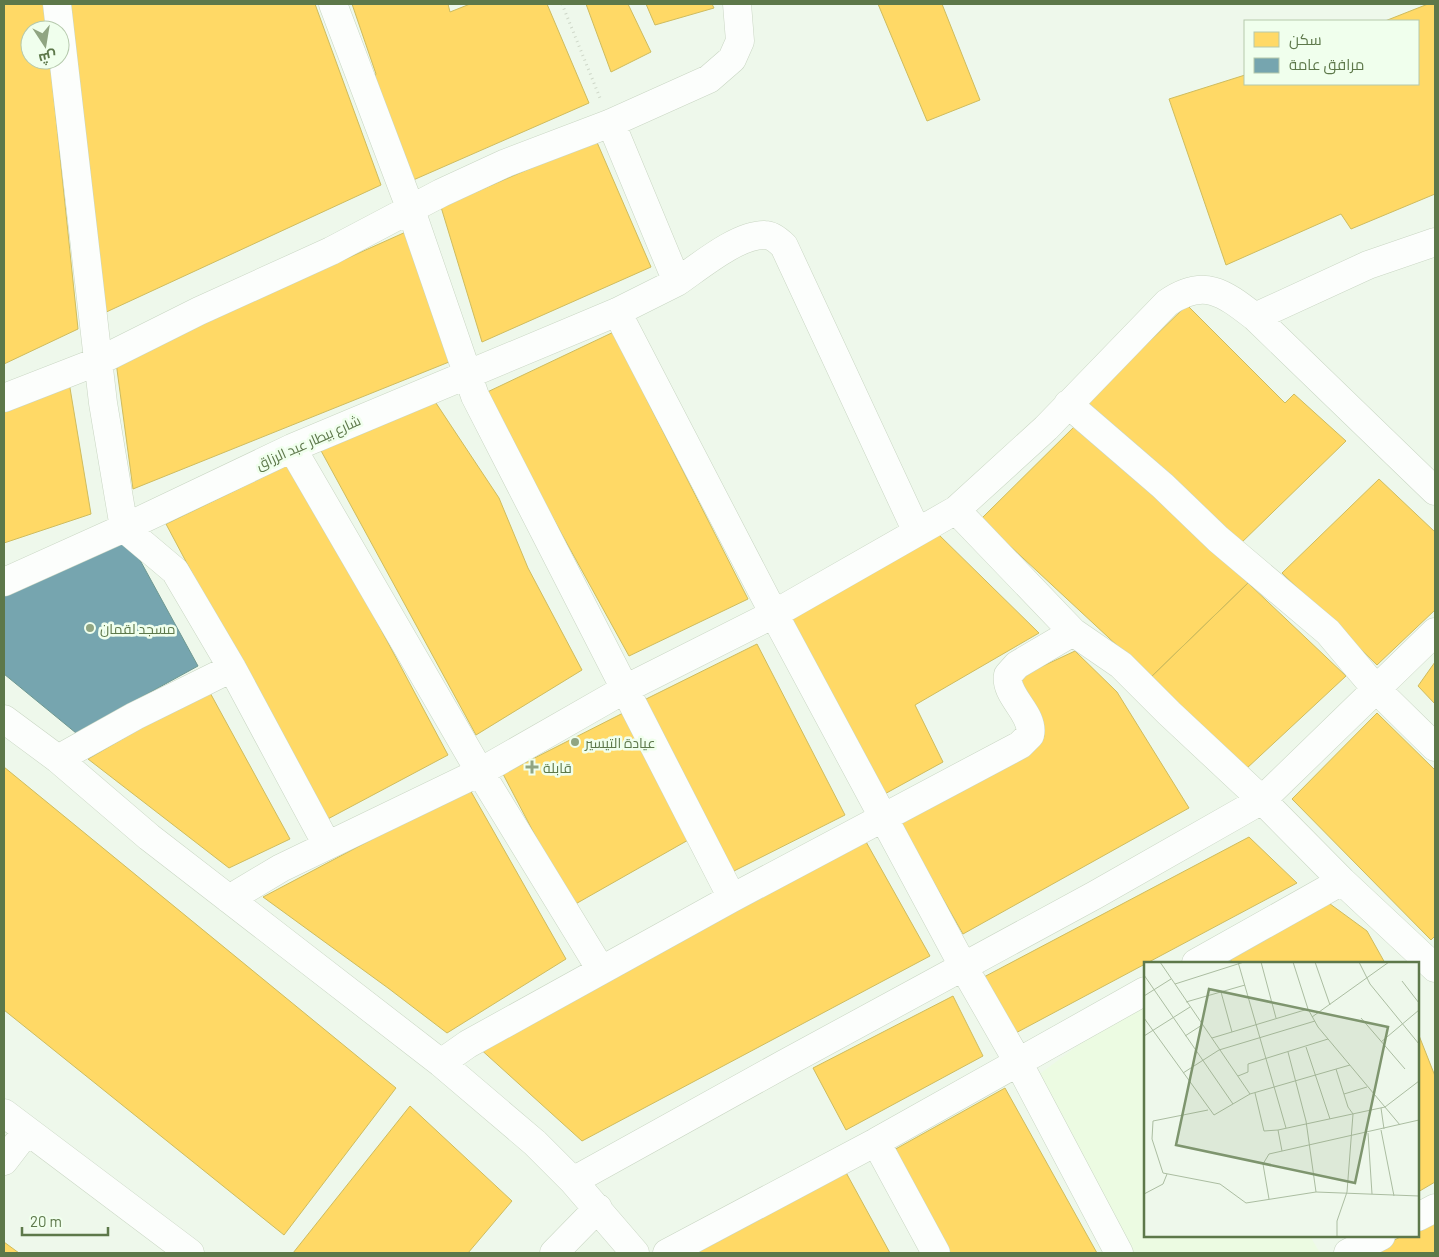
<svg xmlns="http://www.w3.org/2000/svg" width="1439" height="1257" viewBox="0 0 1439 1257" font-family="Barlow,Cairo,sans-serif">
<rect width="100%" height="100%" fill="#eef8eb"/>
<path fill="#ecfbe2" d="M 1145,995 L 1145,1236 L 1310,1236 L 1320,1253 L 1121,1253 L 1029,1082 Z"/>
<path fill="#ffd966" stroke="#cebc5e" d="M 4,4 L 44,4 L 47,30 L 30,30 L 30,60 L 50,60 L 78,329 L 4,364 Z
M 63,4 L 315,4 L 381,185 L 102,314 Z
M 352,4 L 448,4 L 450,12 L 470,4 L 547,4 L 589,103 L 411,181 L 370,83 L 376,74 Z
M 586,4 L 628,4 L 651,52 L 611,72 Z
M 646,4 L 712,4 L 714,8 L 655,25 Z
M 878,4 L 942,4 L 980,100 L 927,121 Z
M 1428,4 L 1435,4 L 1435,194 L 1351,229 L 1341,214 L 1226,265 L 1169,99 L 1245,75 L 1245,84 L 1418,84 L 1418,21 L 1385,21 Z
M 596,140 L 651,267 L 482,342 L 441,207 Z
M 408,231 L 454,360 L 133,489 L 116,362 Z
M 1187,305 L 1285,403 L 1294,394 L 1346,441 L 1238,546 L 1083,406 Z
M 620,329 L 647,400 L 748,599 L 629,656 L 532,480 L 481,395 Z
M 68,376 L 91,514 L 4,543 L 4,405 Z
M 432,397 L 499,498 L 528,568 L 582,670 L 476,735 L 319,447 Z
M 1078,423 L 1248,583 L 1151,677 L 981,519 Z
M 292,463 L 448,755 L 324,821 L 166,524 Z
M 1379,479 L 1435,532 L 1435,610 L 1377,665 L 1282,573 Z
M 936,532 L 1039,633 L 915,705 L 943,762 L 881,796 L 789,617 Z
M 1248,583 L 1346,676 L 1246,769 L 1151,677 Z
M 757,644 L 845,815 L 730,873 L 638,703 Z
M 1075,651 L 1117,692 L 1189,808 L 963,934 L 897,818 L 1044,737 L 1013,680 Z
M 1435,662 L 1435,704 L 1418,686 Z
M 208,689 L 290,839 L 229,868 L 88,759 Z
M 629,710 L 690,839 L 572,906 L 503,774 Z
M 1377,713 L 1435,770 L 1435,936 L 1431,940 L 1292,799 Z
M 4,767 L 396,1088 L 284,1235 L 4,1010 Z
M 469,788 L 566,959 L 447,1033 L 388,988 L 263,897 Z
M 1249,837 L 1297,883 L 1012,1035 L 982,978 Z
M 865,840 L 930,956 L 582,1141 L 477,1046 Z
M 1326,901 L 1367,931 L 1385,963 L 1232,963 L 1228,954 Z
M 953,996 L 983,1056 L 846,1130 L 813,1068 Z
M 1418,1033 L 1435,1076 L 1435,1182 L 1418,1192 Z
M 1005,1088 L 1097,1253 L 946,1253 L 892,1151 Z
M 410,1106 L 512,1201 L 468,1253 L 293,1253 Z
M 843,1167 L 890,1253 L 695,1253 Z
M 1435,1217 L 1435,1253 L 1370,1253 L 1402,1236 L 1418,1236 L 1418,1227 Z
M 4,1242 L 19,1253 L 4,1253 Z"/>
<path fill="#76a5af" stroke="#6e9891" d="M 129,540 L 198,666 L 76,733 L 4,674 L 4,591 Z"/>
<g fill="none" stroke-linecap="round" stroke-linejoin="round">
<defs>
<path id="minor" d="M 57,4 L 103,403 L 124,528 L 175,571 L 232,668 L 327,845
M 333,4 L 411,210 L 475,396 L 732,898
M 677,282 C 699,267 738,234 765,235 C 772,235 779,241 784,246 L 917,532
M 617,312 L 774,614 L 963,966 L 1018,1062 L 1119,1253
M 1255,317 L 1368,265 L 1435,242
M 4,398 L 99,361 L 199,311 L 331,251 L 441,193 L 506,163 L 611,123 L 709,79 L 732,59 L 740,41 L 737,4
M 1068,404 L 1163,486 L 1218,539 L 1328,632 L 1376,689 L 1435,747
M 292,448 L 480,772 L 601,970
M 956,510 L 1073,632 L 1121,665 L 1169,713 L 1262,800 L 1342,881 L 1435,968
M 4,582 L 124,528 L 292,448 L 617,312 L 677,282 L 611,123
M 4,719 L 58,759 L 149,837 L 441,1063 L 535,1143 L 573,1181 L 635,1253
M 58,759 L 135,716 L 232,668
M 229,899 L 281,868 L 480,772 L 627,688 L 774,614 L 956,510 L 1046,428 L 1167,303 C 1204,277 1224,293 1255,317 L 1435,491
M 1196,963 L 1342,881
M 441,1063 L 468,1044 L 732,898 L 1020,745 L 1030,735 C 1035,714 1004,696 1008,675 L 1017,665 L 1073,632
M 4,1113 L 190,1253
M 876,1142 L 936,1253
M 4,1161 L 27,1131
M 573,1181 L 784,1064 L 1095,895 L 1262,800 L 1435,632
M 1418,1217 L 1435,1208
M 554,1253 L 598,1208
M 667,1253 L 876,1142 L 1145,991
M 1348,1253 L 1381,1236"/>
</defs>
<use href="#minor" stroke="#c9d6c3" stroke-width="29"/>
<path stroke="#ced7c8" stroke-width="3" stroke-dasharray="1 4" stroke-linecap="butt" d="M 562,4 L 600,98"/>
<use href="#minor" stroke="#fcfefc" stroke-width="28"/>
</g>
<g fill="#90a582" stroke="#f0ffed" stroke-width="2">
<circle cx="90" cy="628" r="5"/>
<circle cx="575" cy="742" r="5"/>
<path d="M529.5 759.5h5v5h5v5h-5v5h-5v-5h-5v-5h5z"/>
</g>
<g text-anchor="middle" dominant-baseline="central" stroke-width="5" stroke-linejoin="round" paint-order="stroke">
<g font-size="14" fill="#5d784a" stroke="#f0ffed">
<text transform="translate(308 442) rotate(-24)">شارع بيطار عبد الرزاق</text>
</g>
<g font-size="14" fill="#5d784a" stroke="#f0ffed" text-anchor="start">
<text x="100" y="628">مسجد لقمان</text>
<text x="585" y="742">عيادة التيسير</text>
<text x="543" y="767">قابلة</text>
</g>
</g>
<g transform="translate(1144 962)">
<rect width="275" height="275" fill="#eef8eb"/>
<path fill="none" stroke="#abbda1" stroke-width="1" d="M 16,0 L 106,132M 94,0 L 142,166M 117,0 L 132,56M 149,0 L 164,47 L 174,65 L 256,163M 171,0 L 186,43M 215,0 L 226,22 L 275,82M 0,13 L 89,142M 258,19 L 275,41M 31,22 L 100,0M 77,30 L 88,70M 0,34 L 27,17M 42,40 L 101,23M 168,55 L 245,0M 0,56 L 70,153 L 106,132 L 206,103M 217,56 L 261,107M 0,74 L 46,45M 41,74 L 58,63M 68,76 L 164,47M 237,80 L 275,48M 162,85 L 186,157M 144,90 L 162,159 L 172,230 L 275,234M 192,107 L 204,145 L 209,152 L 203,230 L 193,259 L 193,275M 39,111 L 75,88 L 171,59M 94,114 L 104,110 L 104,102 L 184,77M 111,131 L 120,169 L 134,168M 200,132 L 223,125M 237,146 L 240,167M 64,148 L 9,159 L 8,177 L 19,211 L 76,222 L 102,241 L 172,230M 237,168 L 250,234M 224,171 L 228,232M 138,189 L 134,168 L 241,145 L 275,119M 0,232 L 19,222 L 23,212M 125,237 L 119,202 L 125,192 L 275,158"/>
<path fill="#7e956e" fill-opacity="0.15" stroke="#7e956e" stroke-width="2.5" d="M 65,27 L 244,65 L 211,221 L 32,183 Z"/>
<rect width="275" height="275" fill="none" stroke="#5d784a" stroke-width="2.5"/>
</g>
<rect width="1439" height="1257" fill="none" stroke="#5d784a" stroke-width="10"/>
<rect x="1244" y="20" width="175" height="65" fill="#f0ffed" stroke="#b5c9ac"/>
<rect x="1254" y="32" width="25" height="15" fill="#ffd966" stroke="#b5c9ac"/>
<text x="1289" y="45" font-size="15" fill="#5d784a">سكن</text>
<rect x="1254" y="58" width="25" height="15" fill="#76a5af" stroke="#b5c9ac"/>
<text x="1289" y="70" font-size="15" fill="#5d784a">مرافق عامة</text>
<g transform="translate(45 45) rotate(168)"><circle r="24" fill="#f0ffed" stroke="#b5c9ac"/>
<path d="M0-4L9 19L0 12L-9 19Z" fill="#90a582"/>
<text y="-8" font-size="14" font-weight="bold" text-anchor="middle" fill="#5d784a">ش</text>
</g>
<path d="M22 1227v8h86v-8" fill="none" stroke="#5d784a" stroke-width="2.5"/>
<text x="30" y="1227" font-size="15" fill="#5d784a" stroke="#f0ffed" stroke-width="4" paint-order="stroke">20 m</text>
</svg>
